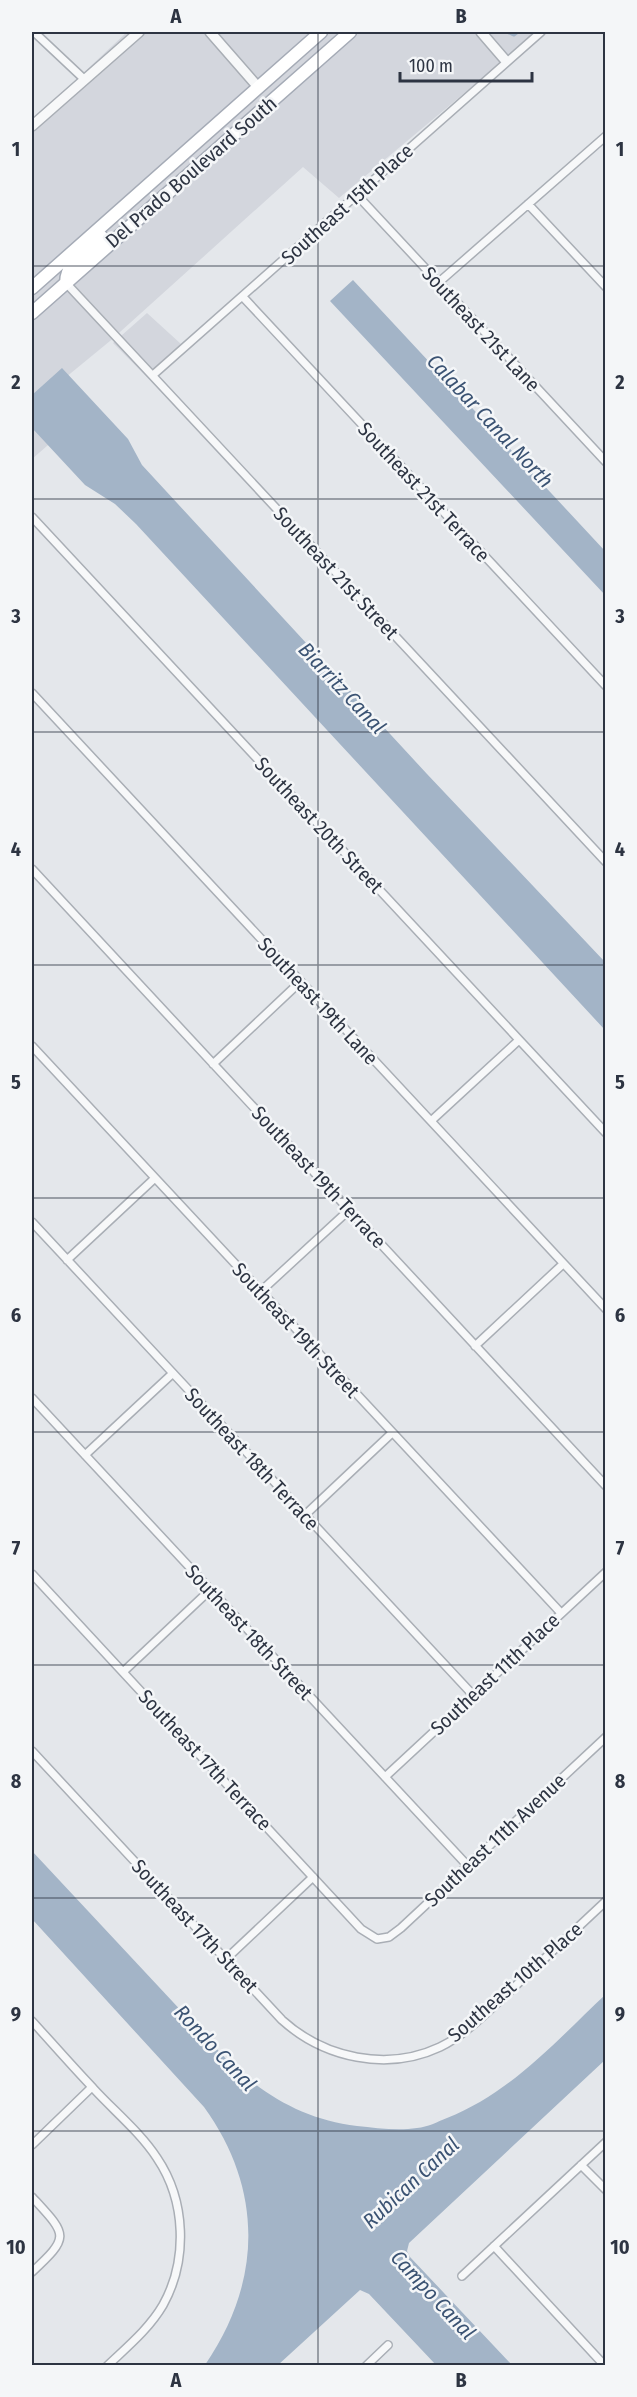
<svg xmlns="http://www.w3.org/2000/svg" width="637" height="2397" viewBox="0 0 637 2397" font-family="'Fira Sans Condensed',sans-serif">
<rect width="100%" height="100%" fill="#e4e7eb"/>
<path fill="#d3d6dd" d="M 127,32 L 537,32 L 339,198 L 303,167 L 110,341 L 32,405 L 55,439 L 32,459 L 32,121 Z
M 147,313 L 181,344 L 147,377 L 113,343 Z"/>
<path fill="#a3b4c7" d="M 353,280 L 605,551 L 605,595 L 330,301 Z
M 62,368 L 128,439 L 142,465 L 427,774 L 605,962 L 605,1030 L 136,524 L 115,504 L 85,485 L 32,428 L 32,395 Z
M 32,1851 L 229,2062 C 266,2097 306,2120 357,2126 C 376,2128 398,2131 417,2128 C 428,2127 437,2122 447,2118 C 511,2093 557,2040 605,1995 L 605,2060 L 409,2243 L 407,2251 L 410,2257 L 512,2365 L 436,2365 L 369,2294 L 360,2290 L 278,2365 L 205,2365 C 262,2282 264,2190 204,2107 L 32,1919 Z"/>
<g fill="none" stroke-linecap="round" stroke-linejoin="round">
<path stroke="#a3b4c7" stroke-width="3" d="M 507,32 L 514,35 L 518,32"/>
<defs>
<path id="minor" d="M 34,32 L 84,79
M 357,195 L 606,462
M 528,204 L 606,287
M 66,283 L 606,862
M 438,283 L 606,136
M 243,297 L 606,686
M 153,375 L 541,32
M 32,517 L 606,1133
M 32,693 L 606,1309
M 32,869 L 606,1486
M 32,1046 L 561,1613
M 213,1064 L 300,982
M 431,1121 L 519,1040
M 32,1222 L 473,1695
M 67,1260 L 155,1178
M 260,1292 L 349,1210
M 475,1346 L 563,1264
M 32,1398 L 467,1865
M 85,1455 L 172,1374
M 305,1515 L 392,1433
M 32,1574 L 361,1929 L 377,1939 L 389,1937 L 401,1928 L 606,1737
M 123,1672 L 210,1590
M 32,1751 L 282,2020 C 324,2058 387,2072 440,2047 C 467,2034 489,2010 511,1990 C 543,1960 574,1931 606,1901
M 385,1777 L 606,1572
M 226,1959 L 313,1877
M 32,2021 C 52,2043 72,2066 93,2088 C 114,2111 140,2132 157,2158 C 186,2201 188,2260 163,2305 C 149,2329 127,2347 107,2366
M 32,2145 L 92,2087
M 581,2165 L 606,2190
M 32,2197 C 67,2235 71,2236 32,2272
M 494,2246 L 605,2366
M 462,2276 L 606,2142
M 366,2366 L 388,2345"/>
<path id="tertiary" d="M 210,32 L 258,87
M 481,32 L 506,61
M 32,126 L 139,32"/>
<path id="primary" d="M 66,283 C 66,262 88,250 102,237
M 32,288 L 321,32
M 32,313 L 350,32"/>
</defs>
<use href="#minor" stroke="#a9aeb5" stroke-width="10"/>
<use href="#tertiary" stroke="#a9aeb5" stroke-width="12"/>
<use href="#primary" stroke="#a5abb6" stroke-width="15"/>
<use href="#minor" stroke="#f7f8f9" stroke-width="7"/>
<use href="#tertiary" stroke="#f7f8f9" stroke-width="9"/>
<use href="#primary" stroke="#fff" stroke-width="12"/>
</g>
<path fill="none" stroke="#2d3442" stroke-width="1.5" stroke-opacity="0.55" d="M 318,32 L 318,2366M 32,266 L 606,266M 32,499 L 606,499M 32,732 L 606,732M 32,965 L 606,965M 32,1198 L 606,1198M 32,1432 L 606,1432M 32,1665 L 606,1665M 32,1898 L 606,1898M 32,2131 L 606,2131"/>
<g text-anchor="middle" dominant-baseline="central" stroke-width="5" stroke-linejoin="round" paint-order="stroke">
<g font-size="20" fill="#2d3442" stroke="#f4f6f8">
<text transform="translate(191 172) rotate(-41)">Del Prado Boulevard South</text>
<text transform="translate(347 204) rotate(-42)">Southeast 15th Place</text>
<text transform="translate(481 329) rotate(47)">Southeast 21st Lane</text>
<text transform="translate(424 492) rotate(47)">Southeast 21st Terrace</text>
<text transform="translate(336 573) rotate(47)">Southeast 21st Street</text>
<text transform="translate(319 825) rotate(47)">Southeast 20th Street</text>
<text transform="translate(318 1001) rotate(47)">Southeast 19th Lane</text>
<text transform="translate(319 1177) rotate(47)">Southeast 19th Terrace</text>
<text transform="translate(296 1330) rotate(47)">Southeast 19th Street</text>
<text transform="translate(252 1459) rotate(47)">Southeast 18th Terrace</text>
<text transform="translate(249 1632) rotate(47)">Southeast 18th Street</text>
<text transform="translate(495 1674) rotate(-43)">Southeast 11th Place</text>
<text transform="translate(205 1760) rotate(47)">Southeast 17th Terrace</text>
<text transform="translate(495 1840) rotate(-43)">Southeast 11th Avenue</text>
<text transform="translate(195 1926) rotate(47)">Southeast 17th Street</text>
<text transform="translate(515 1982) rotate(-41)">Southeast 10th Place</text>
</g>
<g font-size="21" font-style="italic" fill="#3b5373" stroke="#f4f6f8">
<text transform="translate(490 421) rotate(47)">Calabar Canal North</text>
<text transform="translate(342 688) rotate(47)">Biarritz Canal</text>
<text transform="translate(215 2048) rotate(47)">Rondo Canal</text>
<text transform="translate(411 2183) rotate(-43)">Rubican Canal</text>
<text transform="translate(433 2295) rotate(47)">Campo Canal</text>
</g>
</g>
<rect width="637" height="2397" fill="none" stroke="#f4f6f8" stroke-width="66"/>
<path d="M400 72v9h132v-9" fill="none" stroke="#2d3442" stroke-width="3"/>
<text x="409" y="72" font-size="18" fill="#2d3442" stroke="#f4f6f8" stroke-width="4.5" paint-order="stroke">100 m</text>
<rect x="33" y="33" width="571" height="2331" fill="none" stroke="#2d3442" stroke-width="2"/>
<g font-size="20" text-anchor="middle" font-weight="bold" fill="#2d3442">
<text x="176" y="23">A</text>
<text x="461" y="23">B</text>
<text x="16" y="156">1</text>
<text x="620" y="156">1</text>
<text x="16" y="389">2</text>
<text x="620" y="389">2</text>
<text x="16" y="623">3</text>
<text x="620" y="623">3</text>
<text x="16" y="856">4</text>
<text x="620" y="856">4</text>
<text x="16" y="1089">5</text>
<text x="620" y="1089">5</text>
<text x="16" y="1322">6</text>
<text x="620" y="1322">6</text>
<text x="16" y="1555">7</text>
<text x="620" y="1555">7</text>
<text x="16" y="1788">8</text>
<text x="620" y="1788">8</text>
<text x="16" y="2021">9</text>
<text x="620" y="2021">9</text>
<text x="16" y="2254">10</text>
<text x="620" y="2254">10</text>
<text x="176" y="2387">A</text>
<text x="461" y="2387">B</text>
</g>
</svg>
